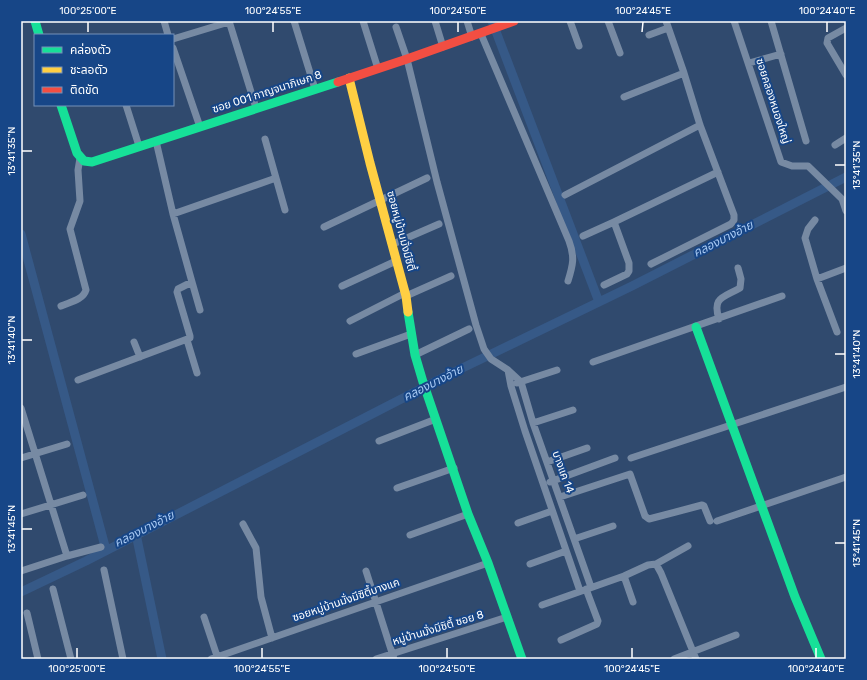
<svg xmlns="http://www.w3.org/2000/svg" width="867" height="680" viewBox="0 0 867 680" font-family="Rubik,'Noto Sans Thai',sans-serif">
<rect width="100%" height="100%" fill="#304a6e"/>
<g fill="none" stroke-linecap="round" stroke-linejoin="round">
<path stroke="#365987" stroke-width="9" d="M 492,21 L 599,302
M 21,234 L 106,550
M 136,534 L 162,659
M 21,592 L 86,561 L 448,375 L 632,286 L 846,177"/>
<path stroke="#778aa3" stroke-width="7" d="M 164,21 L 168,35
M 229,21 L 256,108
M 294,21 L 315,89
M 363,21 L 378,69
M 435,21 L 443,47
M 467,21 L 472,37
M 570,21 L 579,46
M 608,21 L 620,53
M 734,21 L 781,162 L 792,166 L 808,166 L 842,199 L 846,211
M 771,21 L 806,141
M 396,27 L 407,59 L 437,182 L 476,325 L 484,349 L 491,359 L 508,370
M 846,28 L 828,38 L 827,43 L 846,75
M 481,34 L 569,241 C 575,257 573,265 568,281
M 649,35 L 668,28
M 173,39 L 229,22
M 173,48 L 200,127
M 749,63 L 781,54
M 624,97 L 684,73
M 126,105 L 139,146
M 265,139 L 285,210
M 835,145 L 846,138
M 565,195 L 700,125
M 173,214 L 276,178
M 815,220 L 808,229 L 805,238 L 817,279 L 837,332
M 324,227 L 427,178
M 583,236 L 614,222
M 393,244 L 439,224
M 651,264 L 731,224 L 734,220 L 734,215 L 700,125 L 684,73 L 666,21
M 817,279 L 846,268
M 192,282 L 200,310
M 604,285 L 627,274 L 629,271 L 629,263 L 614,222 L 718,172
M 342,286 L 396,261
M 406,296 L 451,276
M 61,306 C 70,302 83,300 86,290 L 70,229 L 80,201 L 78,170 L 80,158
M 719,319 C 712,297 723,298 740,288 L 741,279 L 738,268
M 350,321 L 405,293
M 187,340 L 197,373
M 134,342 L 140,357
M 356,354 L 411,334
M 415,355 L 469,329
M 593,362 L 782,296
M 78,380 L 190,338 L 190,336 L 177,292 L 178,289 L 192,282 L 173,214 L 156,141
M 517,383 L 557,370
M 21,408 L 67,556
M 533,423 L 573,410
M 379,441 L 436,419
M 21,458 L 67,444
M 631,458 L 846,387
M 547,462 L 587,448
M 550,482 L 615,458
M 397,488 L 454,468
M 560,497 L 630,474 L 645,516 L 649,519 L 702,505 L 704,506 L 710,521
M 21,514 L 83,495
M 717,521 L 846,477
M 518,523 L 552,511
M 243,524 L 256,548 L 261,597 L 272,638
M 410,535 L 468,514
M 574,539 L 613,526
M 530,564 L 566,551
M 656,564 L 688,546
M 104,570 L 123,659
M 21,571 L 67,556 L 101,547
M 366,571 L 394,659
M 624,576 L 633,602
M 53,589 L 71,659
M 580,591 L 525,431 L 511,386 L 508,370 L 521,382 L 533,423 L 591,587
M 542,605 L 624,576 L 648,565 L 656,564 L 661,573 L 696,659
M 27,613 L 38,659
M 204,617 L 218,659
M 561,640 L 597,624 L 598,621 L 586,589
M 211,659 L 488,563
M 376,659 L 507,617
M 674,659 L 736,635"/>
<path stroke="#16e098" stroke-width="9" d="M 35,21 L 39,35
M 61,105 L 77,153 L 84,161 L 92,162 L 338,82
M 408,312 L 415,355 L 423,382 L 468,514 L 488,563 L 522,659
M 696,327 L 795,597 L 821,659"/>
<path stroke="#ffcf43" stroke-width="9" d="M 349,78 L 370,163 L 406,296 L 408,312"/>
<path stroke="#f24e42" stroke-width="9" d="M 338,82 L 407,59 L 514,21"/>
</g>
<path fill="none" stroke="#fff" stroke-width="1.5" d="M 88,32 L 88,22M 273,32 L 273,22M 458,32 L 458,22M 642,32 L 643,22M 827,32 L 827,22M 22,151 L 32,151M 835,165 L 845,165M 22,340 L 32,340M 835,354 L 845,354M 22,529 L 32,529M 835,543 L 845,543M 77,658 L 77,648M 262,658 L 262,648M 447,658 L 447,648M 632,658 L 632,648M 816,658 L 816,648"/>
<g text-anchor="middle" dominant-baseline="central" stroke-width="4" stroke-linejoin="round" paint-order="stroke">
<g font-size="11" fill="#fff" stroke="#174687">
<text transform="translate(267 92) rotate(-18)">ซอย 001 กาญจนาภิเษก 8</text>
<text transform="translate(773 101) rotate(72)">ซอยคลองหนองใหญ่</text>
<text transform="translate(401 231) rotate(75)">ซอยหมู่บ้านมั่งมีซิตี้</text>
<text transform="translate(563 472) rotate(70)">บางแค 14</text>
<text transform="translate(346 600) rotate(-19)">ซอยหมู่บ้านมั่งมีซิตี้บางแค</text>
<text transform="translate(438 628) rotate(-17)">หมู่บ้านมั่งมีซิตี้ ซอย 8</text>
</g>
<g font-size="12" font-style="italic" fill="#aacbf5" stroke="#174687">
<text transform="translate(723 239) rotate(-27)">คลองบางอ้าย</text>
<text transform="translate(433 383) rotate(-27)">คลองบางอ้าย</text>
<text transform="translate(144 529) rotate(-27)">คลองบางอ้าย</text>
</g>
</g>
<rect width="867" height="680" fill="none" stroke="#174687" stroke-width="44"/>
<rect x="34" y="34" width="140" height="72" fill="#174687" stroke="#7490b7"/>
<rect x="42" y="47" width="20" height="6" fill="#16e098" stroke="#7490b7"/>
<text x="70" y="54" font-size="12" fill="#ffffff">คล่องตัว</text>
<rect x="42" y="67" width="20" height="6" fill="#ffcf43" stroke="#7490b7"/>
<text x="70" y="74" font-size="12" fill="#ffffff">ชะลอตัว</text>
<rect x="42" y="87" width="20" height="6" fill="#f24e42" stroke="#7490b7"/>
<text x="70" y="94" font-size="12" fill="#ffffff">ติดขัด</text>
<rect x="22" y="22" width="823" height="636" fill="none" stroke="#fff" stroke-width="1.5"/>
<g font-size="10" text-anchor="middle" fill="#fff">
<text x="88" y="14">100°25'00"E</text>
<text x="273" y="14">100°24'55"E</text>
<text x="458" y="14">100°24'50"E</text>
<text x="643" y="14">100°24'45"E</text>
<text x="827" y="14">100°24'40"E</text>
<text transform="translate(11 151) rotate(-90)" y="4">13°41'35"N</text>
<text transform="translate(856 165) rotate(-90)" y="4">13°41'35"N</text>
<text transform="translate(11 340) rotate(-90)" y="4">13°41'40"N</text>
<text transform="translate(856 354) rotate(-90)" y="4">13°41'40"N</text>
<text transform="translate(11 529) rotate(-90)" y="4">13°41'45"N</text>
<text transform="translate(856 543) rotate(-90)" y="4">13°41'45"N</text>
<text x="77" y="672">100°25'00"E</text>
<text x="262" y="672">100°24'55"E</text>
<text x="447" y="672">100°24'50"E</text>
<text x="632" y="672">100°24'45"E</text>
<text x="816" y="672">100°24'40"E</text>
</g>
</svg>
